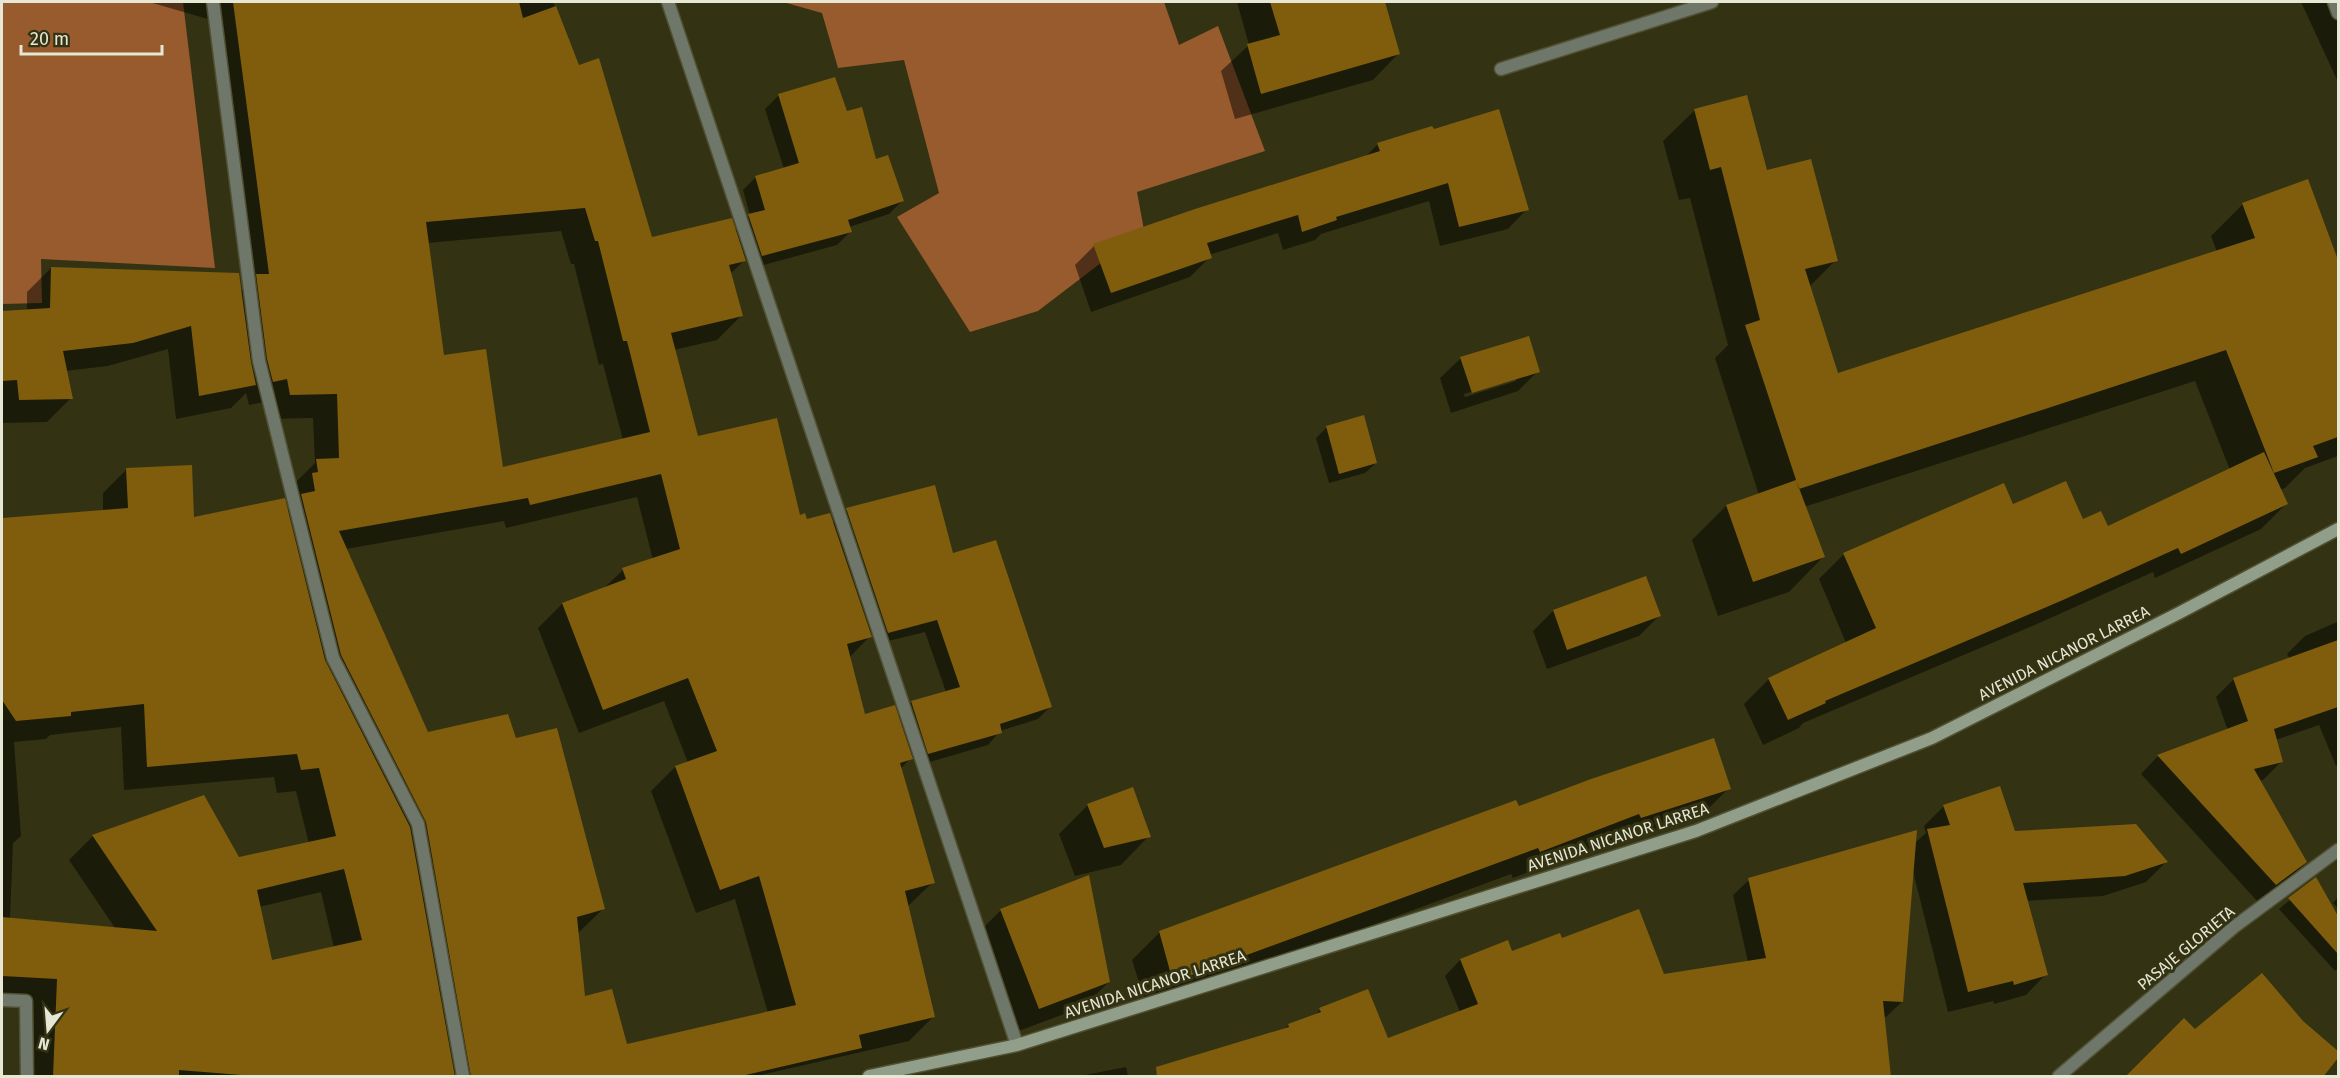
<svg xmlns="http://www.w3.org/2000/svg" width="2340" height="1078" viewBox="0 0 2340 1078" font-family="'Fira Sans',sans-serif">
<rect width="100%" height="100%" fill="#333313"/>
<path fill="#975b2d" d="M 2,2 L 183,2 L 215,268 L 41,259 L 42,303 L 2,304 Z
M 783,2 L 1164,2 L 1179,45 L 1218,26 L 1265,151 L 1137,192 L 1144,230 L 1038,311 L 970,332 L 897,217 L 939,193 L 904,60 L 838,68 L 822,13 Z"/>
<path fill="#0007" fill-rule="evenodd" d="M 149,2 L 553,2 L 651,239 L 734,230 L 750,215 L 743,190 L 756,177 L 784,169 L 765,109 L 778,96 L 835,79 L 846,113 L 902,201 L 889,214 L 849,227 L 850,232 L 837,245 L 749,269 L 746,259 L 730,274 L 741,316 L 717,340 L 674,350 L 697,438 L 806,521 L 832,524 L 847,510 L 952,555 L 1050,707 L 1038,719 L 1000,731 L 988,745 L 916,766 L 913,756 L 900,769 L 933,882 L 907,907 L 933,1017 L 909,1041 L 756,1076 L 31,1076 L 33,1002 L 2,1001 L 2,519 L 103,511 L 103,493 L 127,469 L 193,519 L 286,511 L 290,507 L 293,485 L 315,463 L 313,418 L 266,419 L 264,402 L 249,405 L 246,393 L 231,408 L 176,419 L 168,349 L 108,366 L 65,371 L 71,398 L 47,422 L 2,423 L 2,313 L 27,311 L 27,292 L 51,268 L 240,291 L 244,288 L 208,19 ZM 561,231 L 571,264 L 574,264 L 599,365 L 603,364 L 623,440 L 502,469 L 443,356 L 427,243 ZM 637,497 L 653,560 L 623,570 L 603,589 L 562,604 L 538,628 L 579,733 L 664,701 L 688,763 L 675,767 L 651,791 L 696,913 L 735,899 L 768,1013 L 626,1046 L 583,998 L 577,934 L 603,909 L 515,740 L 427,734 L 346,549 L 504,521 L 506,528 ZM 925,632 L 946,692 L 911,702 L 897,717 L 864,715 L 849,658 L 872,634 L 876,644 ZM 121,727 L 124,790 L 274,777 L 277,793 L 296,791 L 309,844 L 238,859 L 93,836 L 69,860 L 115,928 L 10,919 L 13,843 L 21,836 L 14,742 L 46,739 L 50,735 ZM 321,892 L 334,948 L 271,962 L 259,907 Z
M 1237,2 L 1381,2 L 1399,53 L 1373,80 L 1235,119 L 1221,71 L 1249,45 Z
M 2301,2 L 2338,2 L 2338,82 Z
M 1695,110 L 1766,171 L 1836,260 L 1809,287 L 1837,375 L 2217,252 L 2211,236 L 2243,204 L 2307,181 L 2338,268 L 2338,456 L 2305,468 L 2285,488 L 2280,490 L 2286,504 L 2261,529 L 2155,578 L 2153,572 L 2037,624 L 1803,723 L 1799,728 L 1763,745 L 1744,704 L 1769,679 L 1846,643 L 1819,579 L 1844,554 L 2013,506 L 2107,528 L 2230,470 L 2195,381 L 1804,507 L 1823,557 L 1789,592 L 1718,616 L 1692,540 L 1726,506 L 1759,495 L 1715,358 L 1728,345 L 1690,198 L 1679,200 L 1663,141 Z
M 1378,144 L 1527,209 L 1508,229 L 1440,246 L 1429,201 L 1321,234 L 1315,240 L 1283,250 L 1278,233 L 1209,255 L 1210,257 L 1190,277 L 1091,312 L 1075,265 L 1094,246 L 1364,158 Z
M 1461,358 L 1538,371 L 1518,391 L 1451,413 L 1440,378 ZM 1516,378 L 1516,381 L 1465,397 L 1464,394 Z
M 1363,417 L 1376,463 L 1365,473 L 1329,483 L 1316,438 L 1326,428 Z
M 1553,611 L 1659,616 L 1639,636 L 1547,669 L 1533,631 Z
M 2337,622 L 2338,765 L 2336,766 L 2319,725 L 2276,740 L 2281,762 L 2263,780 L 2259,781 L 2306,862 L 2288,880 L 2258,902 L 2141,774 L 2158,756 L 2228,731 L 2216,697 L 2234,679 L 2290,659 L 2287,654 L 2305,636 Z
M 1729,788 L 1702,815 L 1614,844 L 1612,840 L 1513,878 L 1511,874 L 1147,1008 L 1132,960 L 1159,933 L 1516,802 L 1518,808 Z
M 1088,805 L 1149,836 L 1121,865 L 1075,876 L 1059,834 Z
M 1944,806 L 2014,833 L 2166,862 L 2146,882 L 2103,896 L 2026,901 L 2046,974 L 2026,995 L 1994,1004 L 1993,1001 L 1948,1012 L 1913,871 L 1902,1002 L 1886,1017 L 1883,1017 L 1889,1075 L 1896,1076 L 1219,1076 L 1289,1025 L 1313,1017 L 1320,1010 L 1387,1040 L 1460,1012 L 1445,976 L 1460,960 L 1507,941 L 1511,953 L 1561,940 L 1663,976 L 1748,962 L 1733,895 L 1749,880 L 1914,844 L 1926,833 L 1924,826 Z
M 2315,879 L 2338,919 L 2338,968 L 2335,971 L 2279,909 Z
M 2338,897 L 2338,909 L 2333,903 Z
M 1001,910 L 1109,982 L 1083,1007 L 1013,1033 L 975,936 Z
M 1126,1067 L 1128,1076 L 1080,1076 Z"/>
<path fill="#7f5d0c" fill-rule="evenodd" d="M 233,2 L 519,2 L 523,18 L 556,6 L 579,65 L 599,58 L 652,237 L 732,218 L 746,261 L 729,265 L 743,316 L 671,333 L 698,436 L 777,418 L 800,515 L 805,513 L 807,519 L 830,513 L 872,637 L 847,644 L 865,714 L 895,705 L 913,759 L 900,763 L 935,883 L 905,891 L 935,1017 L 859,1035 L 862,1048 L 737,1077 L 471,1077 L 426,822 L 341,655 L 301,494 L 315,491 L 312,473 L 318,472 L 316,459 L 339,458 L 337,394 L 290,395 L 287,379 L 273,382 L 267,359 L 256,274 L 269,274 ZM 585,208 L 595,241 L 598,241 L 623,341 L 627,341 L 650,432 L 503,467 L 486,349 L 444,355 L 426,222 ZM 661,474 L 680,549 L 622,568 L 626,579 L 562,603 L 603,710 L 688,678 L 717,751 L 675,766 L 720,890 L 759,876 L 796,1005 L 627,1044 L 612,989 L 585,996 L 577,917 L 605,909 L 557,728 L 516,738 L 508,714 L 428,732 L 339,531 L 528,498 L 530,505 Z
M 1270,2 L 1385,2 L 1400,54 L 1261,94 L 1247,44 L 1280,35 Z
M 835,77 L 847,111 L 862,107 L 876,159 L 888,155 L 904,201 L 848,220 L 852,232 L 762,256 L 748,214 L 765,210 L 755,176 L 799,163 L 778,94 Z
M 1747,95 L 1767,170 L 1811,159 L 1838,261 L 1805,269 L 1838,373 L 2255,238 L 2242,203 L 2308,179 L 2338,260 L 2338,437 L 2313,446 L 2318,457 L 2274,473 L 2226,350 L 1799,489 L 1745,325 L 1760,320 L 1721,167 L 1710,170 L 1694,109 Z
M 1499,109 L 1529,210 L 1459,227 L 1448,183 L 1336,217 L 1337,220 L 1302,232 L 1298,215 L 1207,243 L 1212,258 L 1111,293 L 1093,244 L 1195,209 L 1380,151 L 1377,143 L 1432,126 L 1434,129 Z
M 51,267 L 239,273 L 251,362 L 256,385 L 199,396 L 191,326 L 133,343 L 63,351 L 73,399 L 19,400 L 17,380 L 2,381 L 2,311 L 50,308 Z
M 1529,336 L 1540,372 L 1472,393 L 1460,357 Z
M 1364,415 L 1377,463 L 1339,474 L 1326,426 Z
M 2264,452 L 2288,504 L 2181,554 L 2178,548 L 2063,600 L 1825,701 L 1826,703 L 1788,720 L 1768,678 L 1876,628 L 1843,553 L 2004,483 L 2013,504 L 2066,481 L 2083,519 L 2101,511 L 2108,526 Z
M 192,465 L 194,517 L 285,498 L 325,660 L 410,827 L 455,1077 L 266,1077 L 179,1070 L 179,1077 L 53,1077 L 57,979 L 2,976 L 2,917 L 157,931 L 92,835 L 204,795 L 239,857 L 336,836 L 319,768 L 301,770 L 297,754 L 147,767 L 144,704 L 71,712 L 71,716 L 16,721 L 2,700 L 2,518 L 128,508 L 126,468 ZM 344,869 L 362,940 L 272,960 L 257,890 Z
M 1796,480 L 1825,557 L 1753,582 L 1726,505 Z
M 935,485 L 953,553 L 996,540 L 1052,707 L 1000,724 L 1002,733 L 928,754 L 911,701 L 960,687 L 937,620 L 888,633 L 846,508 Z
M 1646,576 L 1661,616 L 1567,650 L 1553,610 Z
M 2338,640 L 2338,707 L 2274,729 L 2283,762 L 2254,769 L 2307,862 L 2276,885 L 2157,755 L 2248,721 L 2233,678 Z
M 1714,738 L 1731,789 L 1641,818 L 1639,814 L 1540,852 L 1538,848 L 1173,982 L 1159,931 L 1516,800 L 1519,806 L 1591,779 Z
M 2000,786 L 2015,831 L 2136,824 L 2168,862 L 2125,876 L 2023,883 L 2048,975 L 2014,985 L 2013,981 L 1968,992 L 1927,829 L 1950,825 L 1943,805 Z
M 1133,787 L 1151,837 L 1104,848 L 1087,804 Z
M 1917,830 L 1903,1002 L 1883,1001 L 1891,1077 L 1157,1077 L 1156,1067 L 1289,1027 L 1288,1024 L 1321,1012 L 1319,1008 L 1368,989 L 1388,1038 L 1478,1004 L 1460,959 L 1508,940 L 1512,951 L 1560,933 L 1562,938 L 1639,909 L 1664,974 L 1766,958 L 1748,878 Z
M 1089,875 L 1110,982 L 1039,1009 L 1000,909 Z
M 2316,877 L 2338,916 L 2338,954 L 2288,898 Z
M 2262,973 L 2303,1021 L 2338,1051 L 2338,1058 L 2323,1077 L 2125,1077 L 2184,1018 L 2195,1029 Z"/>
<g fill="none" stroke-linecap="round" stroke-linejoin="round">
<defs>
<path id="street" d="M 213,2 L 259,361 L 333,658 L 418,824 L 463,1076
M 668,2 L 1017,1045
M 2334,2 L 2338,13
M 1501,69 L 1712,2
M 2,1000 L 26,1001 L 27,1076
M 2059,1076 L 2234,927 L 2338,850"/>
<path id="secondary" d="M 869,1076 L 1017,1045 L 1696,831 L 1932,738 L 2179,613 L 2338,529"/>
</defs>
<use href="#street" stroke="#505032" stroke-width="15"/>
<use href="#secondary" stroke="#505032" stroke-width="15"/>
<use href="#street" stroke="#6f776a" stroke-width="12"/>
<use href="#secondary" stroke="#919f8a" stroke-width="12"/>
</g>
<g text-anchor="middle" dominant-baseline="central" stroke-width="6" stroke-linejoin="round" paint-order="stroke">
<g font-size="16" fill="#e6e7d4" stroke="#333313">
<text transform="translate(2064 653) rotate(-27)">AVENIDA NICANOR LARREA</text>
<text transform="translate(1618 837) rotate(-18)">AVENIDA NICANOR LARREA</text>
<text transform="translate(2186 948) rotate(-40)">PASAJE GLORIETA</text>
<text transform="translate(1155 984) rotate(-18)">AVENIDA NICANOR LARREA</text>
</g>
</g>
<rect width="2340" height="1078" fill="none" stroke="#e6e7d4" stroke-width="6"/>
<g transform="translate(48 1030) rotate(196)" stroke="#333313" stroke-width="4.5" paint-order="stroke">
<path d="M0-4.5L10 22L0 15L-10 22Z" fill="#e6e7d4"/>
<text y="-9" font-size="16" font-weight="bold" text-anchor="middle" fill="#e6e7d4">N</text>
</g>
<path d="M21 45v9h141v-9" fill="none" stroke="#e6e7d4" stroke-width="3"/>
<text x="30" y="45" font-size="18" fill="#e6e7d4" stroke="#333313" stroke-width="4.5" paint-order="stroke">20 m</text>
</svg>
